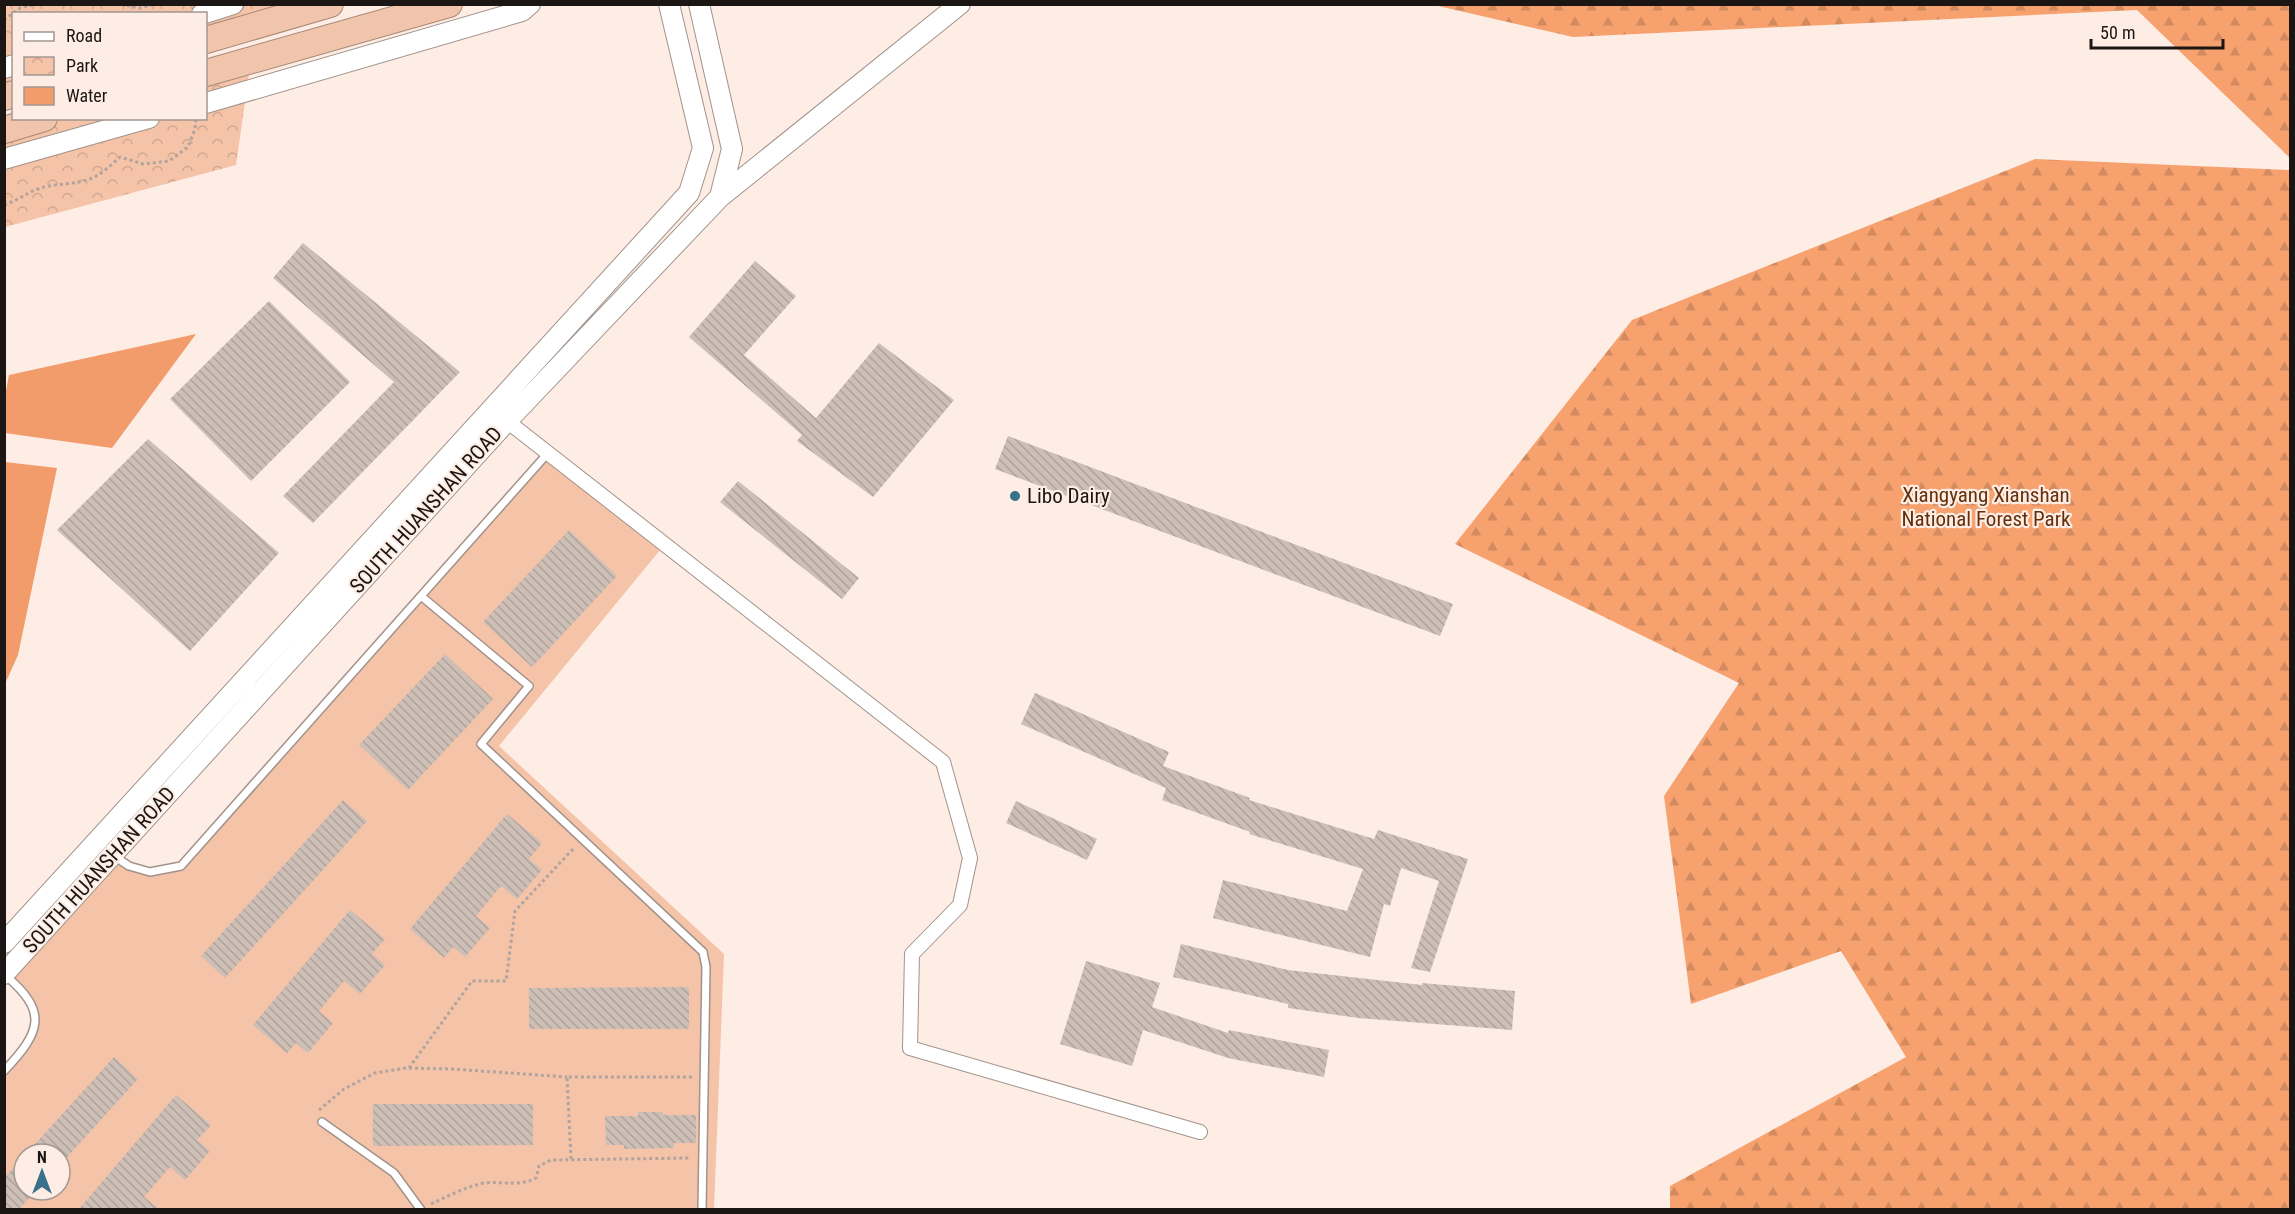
<svg xmlns="http://www.w3.org/2000/svg" width="2295" height="1214" viewBox="0 0 2295 1214" font-family="'Roboto Condensed',sans-serif">
<defs>
<pattern id="forest-firs" width="22" height="20" patternUnits="userSpaceOnUse" patternTransform="scale(1.5)"><rect width="22" height="20" fill="#f7a16f"/><path d="M5 1l3.5 6h-7zM16 11l3.5 6h-7z" fill="#d38a5f"/></pattern>
<pattern id="park-crowns" width="20" height="18" patternUnits="userSpaceOnUse" patternTransform="scale(1.5)"><rect width="20" height="18" fill="#f5c3a7"/><path d="M2 6a3 3 0 1 1 6 0M12 15a3 3 0 1 1 6 0" fill="none" stroke="#d1a78f"/></pattern>
<pattern id="building-back-hatch" width="6" height="6" patternUnits="userSpaceOnUse" patternTransform="scale(1.5)"><rect width="6" height="6" fill="#cdbeb6"/><path d="M-1 5l2 2M0 0l6 6M5-1l2 2" fill="none" stroke="#afa39c"/></pattern>
</defs>
<rect width="100%" height="100%" fill="#fdede5"/>
<path fill="#f5c3a7" fill-rule="evenodd" d="M 548,453 L 665,544 L 499,746 L 724,954 L 714,1209 L 5,1209 L 4,1071 L 36,1024 L 32,1005 L 5,974 L 113,855 L 150,872 L 181,866 ZM 24,1154 L 60,1154 L 60,1190 L 24,1190 Z"/>
<path fill="url(#forest-firs)" d="M 1434,5 L 2290,5 L 2290,158 L 2137,10 L 1573,37 Z
M 2035,159 L 2290,170 L 2290,1209 L 1670,1209 L 1670,1186 L 1906,1057 L 1841,951 L 1691,1004 L 1664,796 L 1739,683 L 1455,544 L 1632,320 Z"/>
<path fill="url(#park-crowns)" d="M 5,5 L 330,5 L 206,40 L 206,14 L 14,14 L 13,94 L 5,97 Z
M 251,60 L 236,165 L 5,227 L 4,130 L 44,119 L 206,118 L 206,73 Z"/>
<path fill="#f19c6a" d="M 196,334 L 112,448 L 5,433 L 5,396 L 9,375 Z
M 5,462 L 57,468 L 18,655 L 5,684 Z"/>
<path fill="url(#building-back-hatch)" d="M 303,243 L 460,372 L 313,523 L 283,496 L 394,382 L 273,278 Z
M 755,261 L 796,296 L 744,355 L 816,418 L 879,343 L 954,400 L 873,497 L 797,441 L 802,435 L 689,337 Z
M 269,301 L 350,382 L 251,481 L 170,399 Z
M 1008,436 L 1453,604 L 1440,636 L 995,469 Z
M 148,439 L 279,553 L 190,651 L 57,530 Z
M 738,481 L 859,578 L 842,599 L 720,502 Z
M 569,530 L 617,576 L 532,667 L 483,622 Z
M 445,654 L 493,699 L 408,790 L 359,745 Z
M 1035,693 L 1169,752 L 1163,766 L 1250,798 L 1249,800 L 1374,839 L 1378,830 L 1468,859 L 1430,972 L 1411,968 L 1439,881 L 1401,868 L 1390,906 L 1384,904 L 1370,957 L 1213,918 L 1223,880 L 1347,911 L 1363,869 L 1249,834 L 1250,832 L 1162,800 L 1166,788 L 1021,724 Z
M 343,800 L 367,821 L 225,978 L 201,956 Z
M 1016,801 L 1097,839 L 1087,860 L 1006,823 Z
M 507,814 L 542,843 L 529,859 L 542,870 L 517,899 L 501,886 L 476,916 L 490,928 L 465,957 L 453,947 L 444,958 L 410,929 Z
M 350,910 L 385,939 L 372,954 L 385,965 L 360,994 L 344,981 L 319,1011 L 333,1023 L 308,1053 L 296,1043 L 287,1053 L 253,1025 Z
M 1181,944 L 1288,970 L 1422,985 L 1422,983 L 1515,991 L 1512,1030 L 1358,1018 L 1288,1008 L 1288,1004 L 1173,977 Z
M 1086,961 L 1160,983 L 1152,1007 L 1228,1033 L 1229,1030 L 1329,1050 L 1324,1077 L 1228,1058 L 1143,1030 L 1132,1066 L 1060,1044 Z
M 689,987 L 689,1029 L 529,1029 L 529,988 Z
M 114,1057 L 138,1079 L 60,1165 L 60,1154 L 26,1154 Z
M 176,1095 L 211,1125 L 197,1140 L 210,1151 L 185,1180 L 170,1167 L 144,1197 L 159,1209 L 79,1209 Z
M 373,1104 L 533,1104 L 533,1145 L 373,1146 Z
M 638,1112 L 662,1112 L 663,1115 L 696,1115 L 696,1143 L 674,1143 L 674,1148 L 624,1149 L 624,1145 L 606,1145 L 605,1116 L 638,1116 Z
M 24,1157 L 24,1190 L 37,1190 L 19,1209 L 4,1209 L 4,1178 Z"/>
<g fill="none" stroke-linecap="round" stroke-linejoin="round">
<defs>
<path id="lane" d="M 421,596 L 529,686 L 481,744 L 703,952 L 706,967 L 702,1210
M 114,856 L 129,866 L 150,872 L 181,866 L 548,453
M 4,1071 C 41,1032 49,1012 5,975
M 322,1122 L 394,1173 L 421,1210"/>
<path id="street" d="M 507,421 L 943,762 L 970,858 L 960,905 L 912,954 L 910,1048 L 1200,1132"/>
<path id="secondary" d="M 202,14 L 233,4
M 4,68 L 14,65
M 206,103 L 522,11 L 530,4
M 4,159 L 149,118
M 720,197 L 960,4
M 4,943 L 689,193 L 703,148 L 669,4
M 4,974 L 507,421 L 720,197 L 732,149 L 699,4"/>
<path id="highway" d="M 206,40 L 330,4
M 206,73 L 449,4
M 4,97 L 14,94
M 4,130 L 44,118"/>
</defs>
<use href="#lane" stroke="#a1938b" stroke-width="10"/>
<use href="#street" stroke="#a1938b" stroke-width="16"/>
<use href="#secondary" stroke="#a1938b" stroke-width="22"/>
<use href="#highway" stroke="#a68876" stroke-width="28"/>
<path stroke="#b1a49e" stroke-width="3" stroke-dasharray="3 3" stroke-linecap="butt" d="M 121,4 L 139,8 L 156,4
M 4,20 L 20,8 L 37,4
M 4,205 C 17,201 26,193 38,189 C 57,182 81,186 98,175 C 106,170 113,163 120,157 L 143,164 L 169,161 L 188,147 L 195,129 L 196,118
M 409,1068 L 472,981 L 506,981 L 515,911 L 574,848
M 319,1110 L 344,1089 L 375,1073 L 406,1068 L 452,1069 L 567,1077
M 571,1159 L 567,1077 L 692,1077
M 431,1204 C 448,1196 465,1187 484,1183 C 502,1181 519,1187 536,1178 L 539,1166 L 551,1160 L 690,1158"/>
<use href="#lane" stroke="#fff" stroke-width="7"/>
<use href="#street" stroke="#fff" stroke-width="14"/>
<use href="#secondary" stroke="#fff" stroke-width="20"/>
<use href="#highway" stroke="#f1c5ac" stroke-width="26"/>
</g>
<circle fill="#39718b" stroke="#fdede5" stroke-width="2" cx="1015" cy="496" r="6"/>
<g text-anchor="middle" dominant-baseline="central" stroke-width="4.5" stroke-linejoin="round" paint-order="stroke">
<g font-size="21" fill="#653009" stroke="#fdede5">
<text x="1986" y="495">Xiangyang Xianshan<tspan x="1986" dy="24">National Forest Park</tspan></text>
</g>
<g font-size="21" fill="#1b1613" stroke="#fdede5" text-anchor="start">
<text x="1027" y="496">Libo Dairy</text>
</g>
<g font-size="21" fill="#1b1613" stroke="#fdede5">
<text transform="translate(426 510) rotate(-48)">SOUTH HUANSHAN ROAD</text>
<text transform="translate(99 870) rotate(-48)">SOUTH HUANSHAN ROAD</text>
</g>
</g>
<rect width="2295" height="1214" fill="none" stroke="#1b1613" stroke-width="12"/>
<rect x="12" y="12" width="195" height="108" fill="#fdede5" stroke="#a39791" stroke-width="1.5"/>
<rect x="24" y="32" width="30" height="9" fill="#ffffff" stroke="#a39791" stroke-width="1.5"/>
<text x="66" y="42" font-size="18" fill="#1b1613">Road</text>
<rect x="24" y="57" width="30" height="18" fill="url(#park-crowns)" stroke="#a39791" stroke-width="1.5"/>
<text x="66" y="72" font-size="18" fill="#1b1613">Park</text>
<rect x="24" y="87" width="30" height="18" fill="#f19c6a" stroke="#a39791" stroke-width="1.5"/>
<text x="66" y="102" font-size="18" fill="#1b1613">Water</text>
<g transform="translate(42 1172)"><circle r="28" fill="#fdede5" stroke="#a39791" stroke-width="1.5"/>
<path d="M0-4.5L10 22L0 15L-10 22Z" fill="#39718b"/>
<text y="-9" font-size="16" font-weight="bold" text-anchor="middle" fill="#1b1613">N</text>
</g>
<path d="M2091 39v9h132v-9" fill="none" stroke="#1b1613" stroke-width="3"/>
<text x="2100" y="39" font-size="18" fill="#1b1613" stroke="#fdede5" stroke-width="4.5" paint-order="stroke">50 m</text>
</svg>
